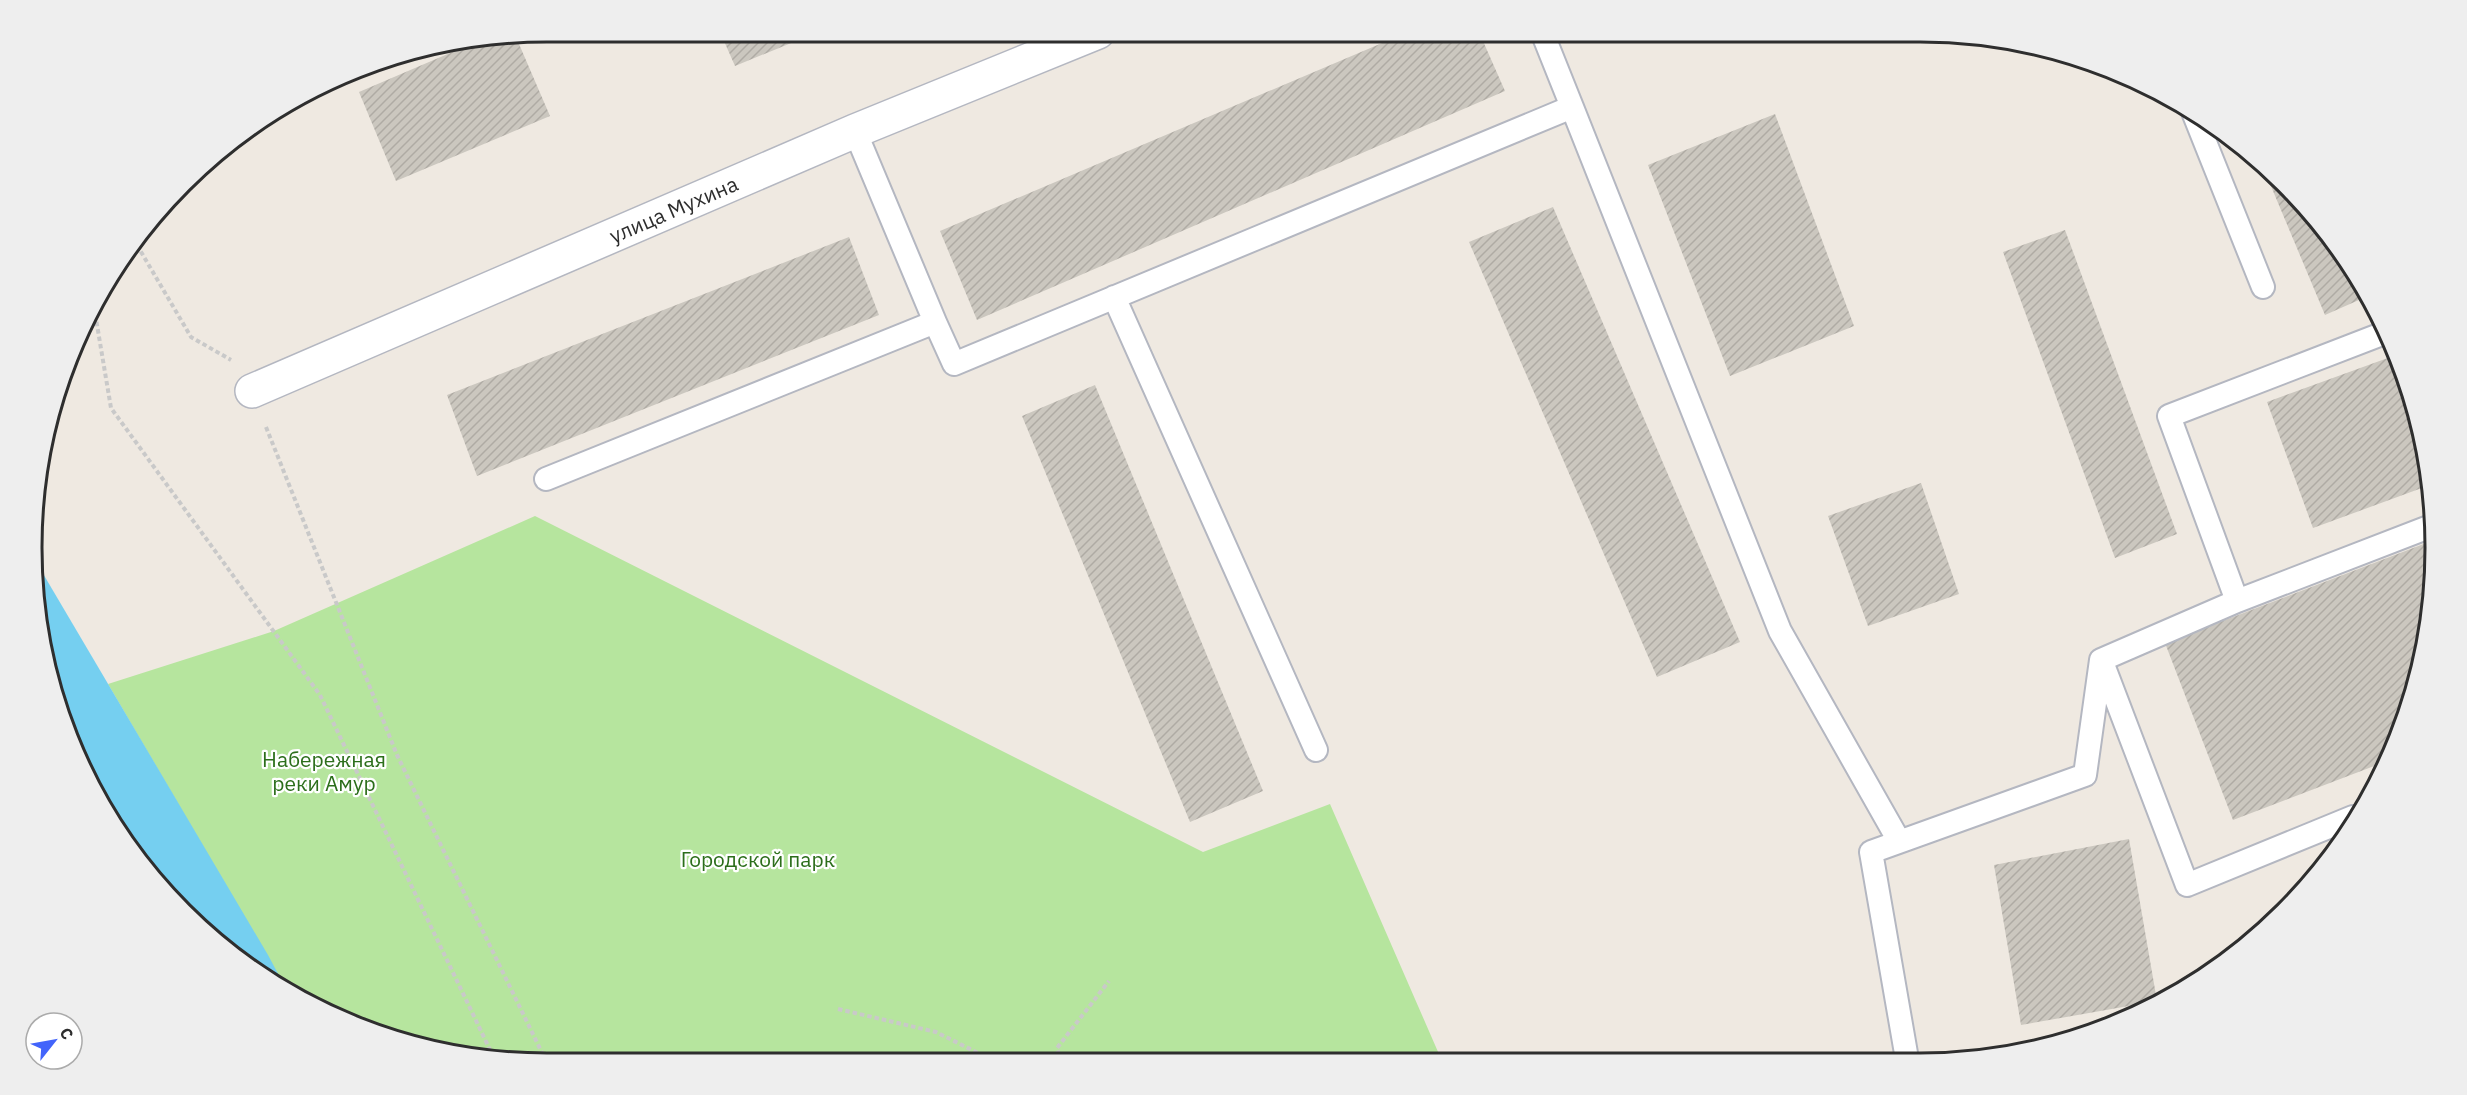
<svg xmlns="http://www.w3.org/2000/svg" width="2467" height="1095" viewBox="0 0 2467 1095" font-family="'IBM Plex Sans',sans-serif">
<defs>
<pattern id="building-hatch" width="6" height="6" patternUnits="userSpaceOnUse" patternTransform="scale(1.5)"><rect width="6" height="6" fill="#cbc7bf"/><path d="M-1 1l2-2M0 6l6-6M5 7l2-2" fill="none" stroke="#afaba4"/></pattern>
</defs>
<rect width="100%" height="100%" fill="#efe9e1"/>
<path fill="#b6e59e" d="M 535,516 L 1203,852 L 1330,804 L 1442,1061 L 548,1063 L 381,1036 L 283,983 L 108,684 L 274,631 Z"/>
<path fill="#75cff0" d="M 32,555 L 268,955 L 283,983 L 233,957 L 159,887 L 101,806 L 41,648 Z"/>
<path fill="url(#building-hatch)" d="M 720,32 L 818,32 L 735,66 Z
M 1408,32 L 1479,32 L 1505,91 L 977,320 L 940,231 Z
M 516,37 L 550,116 L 396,181 L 359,92 L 471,44 Z
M 1775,114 L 1854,326 L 1730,376 L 1648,165 Z
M 2260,160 L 2329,234 L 2368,296 L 2325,315 Z
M 1553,207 L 1740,642 L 1657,677 L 1469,242 Z
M 2065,230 L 2177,534 L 2115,558 L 2003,252 Z
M 849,237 L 879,315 L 477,476 L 447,395 Z
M 2396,355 L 2418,414 L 2430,485 L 2313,528 L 2267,402 Z
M 1095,385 L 1263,791 L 1190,822 L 1022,416 Z
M 1921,483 L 1959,594 L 1868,626 L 1828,516 Z
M 2434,540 L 2431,615 L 2408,714 L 2382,763 L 2233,820 L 2165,643 Z
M 2129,839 L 2157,1001 L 2021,1025 L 1994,865 Z"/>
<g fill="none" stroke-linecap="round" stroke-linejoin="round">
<defs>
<path id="lane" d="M 1572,107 L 1780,631 L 1899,841
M 2193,112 L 2263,287
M 1114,297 L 1316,750
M 935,322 L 954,364 L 1572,107 L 1542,32
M 2387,332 L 2169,416 L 2237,601 L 2434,525
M 546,479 L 935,322 L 855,131
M 2102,662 L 2187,885 L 2353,817
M 1907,1059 L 1871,852 L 2085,775 L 2101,660 L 2237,601"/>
<g id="secondary">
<path id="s1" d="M 252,391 L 855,131 L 1098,32"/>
</g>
</defs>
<use href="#lane" stroke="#b4b7c1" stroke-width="26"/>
<use href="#secondary" stroke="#b4b7c1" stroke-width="36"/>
<path stroke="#c9c9c9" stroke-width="4" stroke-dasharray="4.5 3" stroke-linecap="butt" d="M 137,245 L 191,337 L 231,360
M 94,307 L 111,408 L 320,695 L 492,1054
M 266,427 L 397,755 L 547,1063
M 838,1009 L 936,1032 L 996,1062
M 1061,1062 L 1057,1048 L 1109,981"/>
<use href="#lane" stroke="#fff" stroke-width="22"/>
<use href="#secondary" stroke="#fff" stroke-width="33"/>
</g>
<g text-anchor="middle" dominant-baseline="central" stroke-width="4.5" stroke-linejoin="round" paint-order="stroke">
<g font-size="21" fill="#2e2e2e" stroke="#fff">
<text stroke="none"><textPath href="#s1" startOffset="459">улица Мухина</textPath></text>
</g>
<g font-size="21" fill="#2c6e1b" stroke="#fff">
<text x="324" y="759">Набережная<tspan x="324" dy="24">реки Амур</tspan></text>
<text x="758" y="859">Городской парк</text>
</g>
</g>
<path d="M0 0H2467V1095H0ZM547 42H1920A505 505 0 0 1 2425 547V548A505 505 0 0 1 1920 1053H547A505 505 0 0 1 42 548V547A505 505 0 0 1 547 42Z" fill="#eee" fill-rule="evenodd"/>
<path fill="none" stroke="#2e2e2e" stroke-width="3" d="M547 42H1920A505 505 0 0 1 2425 547V548A505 505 0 0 1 1920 1053H547A505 505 0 0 1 42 548V547A505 505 0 0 1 547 42Z"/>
<g transform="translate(54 1041) rotate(59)"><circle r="28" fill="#ffffff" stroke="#ababab" stroke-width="1.5"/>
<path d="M0-4.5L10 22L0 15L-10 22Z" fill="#4264fb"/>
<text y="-9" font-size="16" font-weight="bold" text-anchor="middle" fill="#2e2e2e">С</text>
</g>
</svg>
